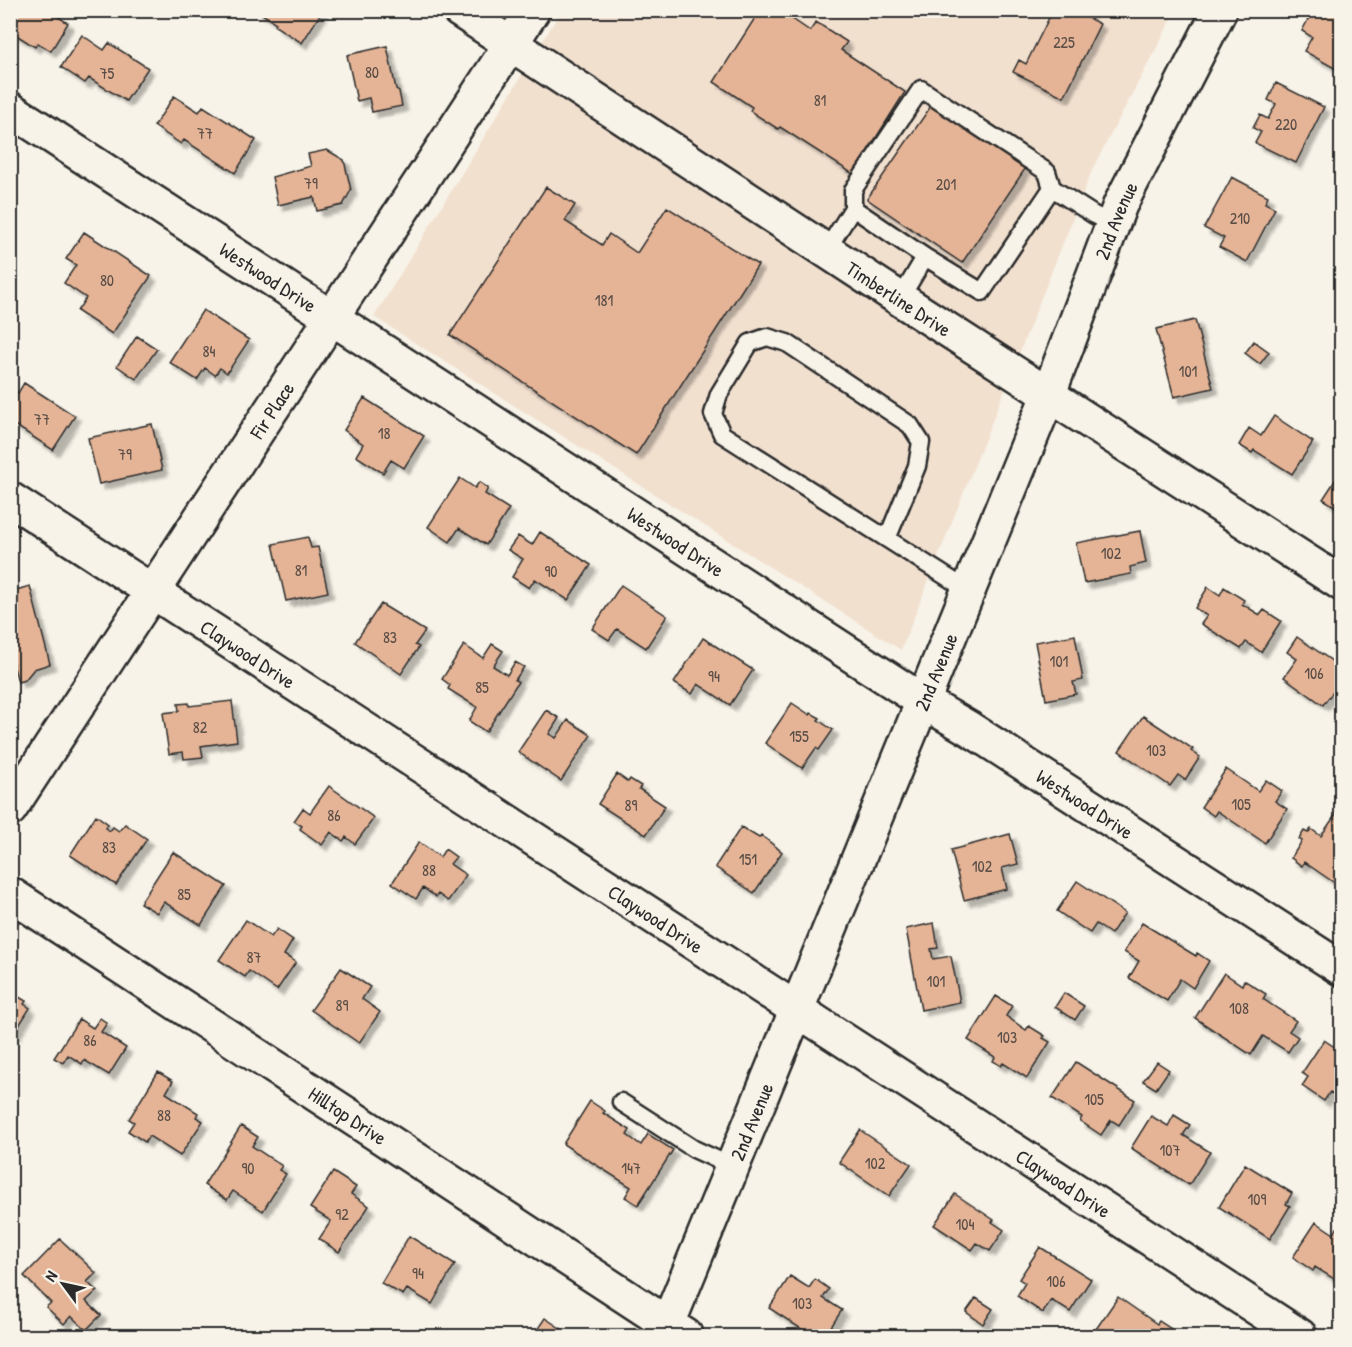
<svg xmlns="http://www.w3.org/2000/svg" width="1352" height="1347" viewBox="0 0 1352 1347" font-family="'Patrick Hand',sans-serif">
<defs>
<filter id="shadow"><feDropShadow dx="5.5" dy="5.5" stdDeviation="1.5" flood-color="#0004"/></filter>
</defs>
<rect width="100%" height="100%" fill="#f7f3e8"/>
<filter id="ink" filterUnits="userSpaceOnUse"><feTurbulence type="fractalNoise" baseFrequency=".0167" numOctaves="2"/><feDisplacementMap in="SourceGraphic" scale="12" xChannelSelector="R" yChannelSelector="G"/><feConvolveMatrix kernelMatrix="1 2 1 2 8 2 1 2 1" color-interpolation-filters="sRGB"/></filter>
<g filter="url(#ink)">
<path fill="#f2e0cf" d="M 561,11 L 1176,11 L 1093,168 L 901,650 L 374,317 Z"/>
<path fill="#e5b496" stroke="#2b2b2b" stroke-width="1.5" filter="url(#shadow)" d="M 10,10 L 57,10 L 55,15 L 68,23 L 51,51 L 38,43 L 35,47 L 10,31 Z
M 256,10 L 323,10 L 302,43 L 275,26 L 276,23 Z
M 760,10 L 779,10 L 810,31 L 816,22 L 847,42 L 841,50 L 905,92 L 853,174 L 780,127 L 778,129 L 750,111 L 752,107 L 714,82 Z
M 1053,10 L 1073,10 L 1100,24 L 1064,97 L 1013,72 L 1019,60 L 1026,64 Z
M 1313,10 L 1342,10 L 1342,60 L 1336,69 L 1304,51 L 1312,37 L 1302,31 Z
M 82,35 L 104,50 L 109,43 L 148,68 L 126,101 L 89,78 L 85,83 L 61,67 Z
M 387,46 L 396,89 L 399,91 L 402,106 L 372,112 L 369,98 L 357,101 L 347,55 Z
M 1276,83 L 1324,107 L 1296,163 L 1255,143 L 1261,132 L 1253,128 L 1260,115 L 1268,119 L 1276,104 L 1268,100 Z
M 174,96 L 199,112 L 203,106 L 256,140 L 235,173 L 184,140 L 181,144 L 154,126 Z
M 931,106 L 1025,169 L 962,263 L 867,199 Z
M 327,150 L 344,160 L 351,190 L 343,205 L 317,211 L 314,197 L 278,205 L 272,177 L 311,166 L 308,154 Z
M 1232,177 L 1268,196 L 1265,203 L 1275,208 L 1247,262 L 1219,247 L 1224,238 L 1204,228 Z
M 546,187 L 575,205 L 565,221 L 602,245 L 609,234 L 637,253 L 667,207 L 758,265 L 636,455 L 450,335 Z
M 84,232 L 151,276 L 112,334 L 77,311 L 86,298 L 64,283 L 76,265 L 66,259 Z
M 203,310 L 249,340 L 227,373 L 220,368 L 215,375 L 205,368 L 197,380 L 169,362 Z
M 1195,320 L 1213,388 L 1174,397 L 1156,329 Z
M 137,336 L 157,349 L 136,379 L 117,366 Z
M 1254,341 L 1269,352 L 1260,364 L 1245,353 Z
M 24,383 L 75,416 L 53,450 L 10,422 L 10,388 L 18,393 Z
M 364,398 L 424,436 L 404,468 L 391,460 L 383,473 L 356,456 L 363,444 L 344,430 Z
M 1274,416 L 1313,442 L 1292,474 L 1254,450 L 1252,453 L 1239,445 L 1249,428 L 1261,436 Z
M 152,424 L 162,470 L 99,484 L 88,438 Z
M 1342,470 L 1342,507 L 1338,505 L 1336,507 L 1323,499 Z
M 460,478 L 475,488 L 479,482 L 488,488 L 485,494 L 509,509 L 486,545 L 459,528 L 450,542 L 428,527 Z
M 1140,531 L 1146,563 L 1130,567 L 1131,574 L 1084,583 L 1076,543 Z
M 540,532 L 591,565 L 568,600 L 535,579 L 529,588 L 512,577 L 523,559 L 508,550 L 518,536 L 532,545 Z
M 308,537 L 311,548 L 318,547 L 328,592 L 286,601 L 273,544 Z
M 621,585 L 667,616 L 646,648 L 617,629 L 609,640 L 592,629 Z
M 30,586 L 50,664 L 34,669 L 25,680 L 18,682 L 10,653 L 10,599 L 18,597 L 16,590 Z
M 1208,587 L 1220,595 L 1224,587 L 1244,600 L 1242,604 L 1260,615 L 1264,610 L 1281,621 L 1261,652 L 1246,642 L 1241,649 L 1201,624 L 1207,616 L 1195,608 Z
M 381,604 L 425,631 L 415,645 L 419,647 L 401,674 L 355,642 Z
M 1075,635 L 1083,680 L 1073,682 L 1076,694 L 1046,700 L 1035,642 Z
M 1297,637 L 1342,668 L 1341,700 L 1332,693 L 1323,705 L 1284,677 L 1297,659 L 1287,652 Z
M 703,638 L 753,670 L 730,705 L 698,684 L 692,694 L 674,683 Z
M 492,644 L 503,651 L 493,666 L 507,675 L 515,662 L 524,667 L 515,680 L 518,682 L 486,732 L 469,721 L 477,707 L 448,689 L 450,685 L 442,679 L 464,645 L 483,658 Z
M 232,701 L 237,741 L 201,746 L 203,757 L 184,759 L 183,752 L 169,754 L 163,713 L 179,711 L 178,704 L 189,703 L 189,706 Z
M 792,703 L 810,715 L 811,713 L 820,718 L 818,720 L 833,730 L 819,750 L 816,748 L 802,768 L 765,743 Z
M 546,710 L 559,718 L 549,734 L 556,738 L 568,720 L 591,735 L 561,781 L 518,752 Z
M 1143,716 L 1193,749 L 1191,751 L 1200,757 L 1185,780 L 1178,775 L 1170,786 L 1119,751 Z
M 1226,769 L 1258,791 L 1266,780 L 1282,791 L 1275,801 L 1287,809 L 1265,843 L 1217,811 L 1214,816 L 1201,807 Z
M 617,774 L 628,782 L 630,779 L 641,786 L 639,789 L 665,806 L 646,835 L 598,804 Z
M 329,786 L 374,818 L 355,844 L 346,837 L 343,841 L 331,832 L 322,845 L 300,829 L 302,826 L 294,821 L 303,808 L 310,813 Z
M 1336,814 L 1342,818 L 1342,883 L 1338,880 L 1336,884 L 1304,862 L 1302,866 L 1291,858 L 1302,841 L 1299,839 L 1304,831 L 1308,833 L 1311,829 L 1321,836 Z
M 96,815 L 108,824 L 105,828 L 110,831 L 113,827 L 119,831 L 125,824 L 147,839 L 116,885 L 70,855 Z
M 741,827 L 759,838 L 761,835 L 782,852 L 754,893 L 715,867 Z
M 1010,834 L 1018,864 L 1002,868 L 1007,889 L 964,900 L 951,850 Z
M 419,842 L 440,857 L 445,849 L 456,857 L 450,864 L 466,875 L 448,901 L 438,894 L 436,897 L 423,888 L 416,899 L 392,883 Z
M 173,852 L 226,886 L 201,925 L 164,902 L 157,913 L 140,903 Z
M 1077,881 L 1125,913 L 1111,934 L 1096,924 L 1090,933 L 1057,911 Z
M 246,920 L 271,937 L 277,929 L 293,940 L 284,955 L 296,962 L 277,990 L 249,971 L 245,977 L 219,960 Z
M 934,923 L 938,948 L 931,949 L 933,959 L 951,956 L 960,1002 L 921,1010 L 906,929 Z
M 1142,923 L 1196,956 L 1197,953 L 1209,961 L 1193,988 L 1180,979 L 1167,1001 L 1129,978 L 1139,961 L 1124,952 Z
M 341,968 L 370,987 L 362,999 L 380,1012 L 359,1043 L 311,1010 Z
M 1224,973 L 1242,985 L 1244,980 L 1266,994 L 1263,999 L 1296,1021 L 1289,1031 L 1298,1037 L 1288,1052 L 1263,1036 L 1251,1055 L 1195,1018 Z
M 10,992 L 26,1001 L 24,1004 L 30,1008 L 10,1040 Z
M 1064,993 L 1084,1006 L 1075,1020 L 1055,1007 Z
M 996,996 L 1012,1006 L 1006,1016 L 1026,1030 L 1029,1026 L 1045,1036 L 1043,1038 L 1050,1042 L 1027,1078 L 1003,1063 L 1001,1066 L 993,1061 L 995,1057 L 968,1040 Z
M 100,1018 L 107,1023 L 101,1032 L 126,1048 L 109,1075 L 84,1060 L 82,1064 L 68,1055 L 63,1063 L 54,1058 L 79,1019 L 93,1028 Z
M 1324,1040 L 1342,1052 L 1341,1099 L 1330,1092 L 1324,1101 L 1302,1086 L 1308,1077 L 1302,1073 Z
M 1076,1062 L 1135,1100 L 1119,1125 L 1111,1120 L 1101,1135 L 1080,1121 L 1082,1117 L 1052,1098 Z
M 1157,1062 L 1169,1070 L 1156,1089 L 1143,1081 Z
M 158,1072 L 173,1081 L 166,1093 L 198,1113 L 196,1117 L 203,1121 L 180,1156 L 149,1136 L 145,1142 L 128,1131 L 134,1122 L 129,1119 Z
M 590,1101 L 605,1111 L 603,1113 L 630,1130 L 627,1135 L 641,1145 L 648,1134 L 673,1150 L 638,1205 L 625,1197 L 631,1187 L 563,1144 Z
M 1174,1115 L 1190,1125 L 1183,1135 L 1210,1152 L 1189,1185 L 1131,1148 L 1151,1116 L 1168,1126 Z
M 241,1126 L 258,1137 L 252,1146 L 282,1166 L 279,1170 L 286,1174 L 263,1211 L 233,1191 L 227,1200 L 204,1185 Z
M 860,1130 L 911,1164 L 889,1196 L 839,1162 Z
M 1245,1164 L 1292,1193 L 1286,1204 L 1290,1206 L 1270,1239 L 1219,1207 Z
M 333,1172 L 356,1187 L 351,1194 L 369,1206 L 339,1252 L 319,1239 L 331,1221 L 310,1208 Z
M 955,1194 L 994,1220 L 992,1222 L 1004,1230 L 990,1251 L 977,1243 L 972,1250 L 934,1225 Z
M 1316,1222 L 1334,1234 L 1337,1228 L 1342,1230 L 1342,1284 L 1315,1267 L 1313,1271 L 1293,1257 Z
M 409,1236 L 455,1264 L 432,1304 L 407,1289 L 403,1295 L 381,1283 Z
M 60,1239 L 96,1273 L 87,1282 L 97,1291 L 86,1301 L 101,1315 L 86,1330 L 71,1316 L 64,1324 L 46,1307 L 51,1303 L 24,1276 Z
M 1040,1247 L 1091,1279 L 1070,1312 L 1051,1300 L 1043,1313 L 1017,1296 L 1025,1283 L 1019,1279 Z
M 790,1276 L 809,1288 L 815,1279 L 829,1289 L 823,1298 L 842,1310 L 825,1336 L 812,1336 L 769,1308 Z
M 1118,1297 L 1157,1324 L 1159,1321 L 1171,1329 L 1165,1336 L 1107,1336 L 1096,1329 Z
M 976,1298 L 993,1309 L 983,1324 L 966,1312 Z
M 545,1318 L 572,1336 L 533,1336 Z"/>
<g fill="none" stroke-linecap="round" stroke-linejoin="round">
<defs>
<path id="service" d="M 853,208 L 853,190 L 921,89 L 1047,172 L 1052,188
M 826,251 L 853,208 L 925,257
M 900,299 L 925,257 L 982,292 L 1052,188 L 1094,215 L 1113,224
M 887,539 L 917,466 L 921,442 L 910,425 L 787,343 L 767,337 L 750,343 L 719,394 L 713,414 L 722,434 L 969,591
M 621,1102 L 694,1149 L 733,1167"/>
<g id="minor">
<path id="s1" d="M 459,10 L 900,299 L 1342,584"/>
<path id="s2" d="M 10,109 L 924,702 L 970,729 L 1342,969"/>
<path id="s3" d="M 10,499 L 1300,1336"/>
<path id="s4" d="M 10,809 L 533,10"/>
<path id="s5" d="M 10,894 L 686,1336"/>
</g>
<g id="tertiary">
<path id="s6" d="M 663,1336 L 1048,396 L 1120,205 L 1220,10"/>
</g>
</defs>
<use href="#service" stroke="#2b2b2b" stroke-width="21"/>
<use href="#minor" stroke="#2b2b2b" stroke-width="38"/>
<use href="#tertiary" stroke="#2b2b2b" stroke-width="38"/>
<use href="#service" stroke="#f7f3e8" stroke-width="16"/>
<use href="#minor" stroke="#f7f3e8" stroke-width="33"/>
<use href="#tertiary" stroke="#f7f3e8" stroke-width="33"/>
</g>
</g>
<g text-anchor="middle" dominant-baseline="central" stroke-width="4.5" stroke-linejoin="round" paint-order="stroke">
<g font-size="16" fill="#5a4d46">
<text x="1064" y="42">225</text>
<text x="372" y="72">80</text>
<text x="107" y="73">75</text>
<text x="820" y="100">81</text>
<text x="1286" y="124">220</text>
<text x="205" y="133">77</text>
<text x="311" y="183">79</text>
<text x="946" y="184">201</text>
<text x="1240" y="218">210</text>
<text x="107" y="280">80</text>
<text x="604" y="300">181</text>
<text x="209" y="351">84</text>
<text x="1188" y="371">101</text>
<text x="42" y="419">77</text>
<text x="384" y="433">18</text>
<text x="125" y="454">79</text>
<text x="1111" y="553">102</text>
<text x="301" y="570">81</text>
<text x="551" y="571">90</text>
<text x="390" y="637">83</text>
<text x="1059" y="661">101</text>
<text x="1314" y="673">106</text>
<text x="714" y="676">94</text>
<text x="482" y="687">85</text>
<text x="200" y="727">82</text>
<text x="799" y="736">155</text>
<text x="1156" y="750">103</text>
<text x="1241" y="804">105</text>
<text x="631" y="805">89</text>
<text x="334" y="815">86</text>
<text x="109" y="847">83</text>
<text x="748" y="859">151</text>
<text x="982" y="866">102</text>
<text x="429" y="870">88</text>
<text x="184" y="894">85</text>
<text x="254" y="957">87</text>
<text x="936" y="981">101</text>
<text x="342" y="1005">89</text>
<text x="1239" y="1008">108</text>
<text x="1007" y="1037">103</text>
<text x="90" y="1040">86</text>
<text x="1094" y="1099">105</text>
<text x="164" y="1115">88</text>
<text x="1170" y="1150">107</text>
<text x="875" y="1163">102</text>
<text x="248" y="1168">90</text>
<text x="631" y="1168">147</text>
<text x="1257" y="1199">109</text>
<text x="342" y="1214">92</text>
<text x="965" y="1224">104</text>
<text x="418" y="1273">94</text>
<text x="1056" y="1281">106</text>
<text x="802" y="1303">103</text>
</g>
<g font-size="20" fill="#2b2b2b" stroke="#f7f3e8">
<text stroke="none"><textPath href="#s6" startOffset="1204">2nd Avenue</textPath></text>
<text stroke="none"><textPath href="#s2" startOffset="308">Westwood Drive</textPath></text>
<text stroke="none"><textPath href="#s1" startOffset="526">Timberline Drive</textPath></text>
<text stroke="none"><textPath href="#s4" startOffset="477">Fir Place</textPath></text>
<text stroke="none"><textPath href="#s2" startOffset="794">Westwood Drive</textPath></text>
<text stroke="none"><textPath href="#s3" startOffset="284">Claywood Drive</textPath></text>
<text stroke="none"><textPath href="#s6" startOffset="718">2nd Avenue</textPath></text>
<text stroke="none"><textPath href="#s2" startOffset="1280">Westwood Drive</textPath></text>
<text stroke="none"><textPath href="#s3" startOffset="770">Claywood Drive</textPath></text>
<text stroke="none"><textPath href="#s5" startOffset="404">Hilltop Drive</textPath></text>
<text stroke="none"><textPath href="#s6" startOffset="232">2nd Avenue</textPath></text>
<text stroke="none"><textPath href="#s3" startOffset="1256">Claywood Drive</textPath></text>
</g>
</g>
<rect width="1352" height="1347" fill="none" stroke="#f7f3e8" stroke-width="36"/>
<rect x="18" y="18" width="1316" height="1311" fill="none" stroke="#2b2b2b" stroke-width="2" filter="url(#ink)"/>
<g transform="translate(63 1284) rotate(303)" stroke="#f7f3e8" stroke-width="4.5" paint-order="stroke">
<path d="M0-4.5L10 22L0 15L-10 22Z" fill="#2b2b2b"/>
<text y="-9" font-size="16" font-weight="bold" text-anchor="middle" fill="#2b2b2b">N</text>
</g>
</svg>
